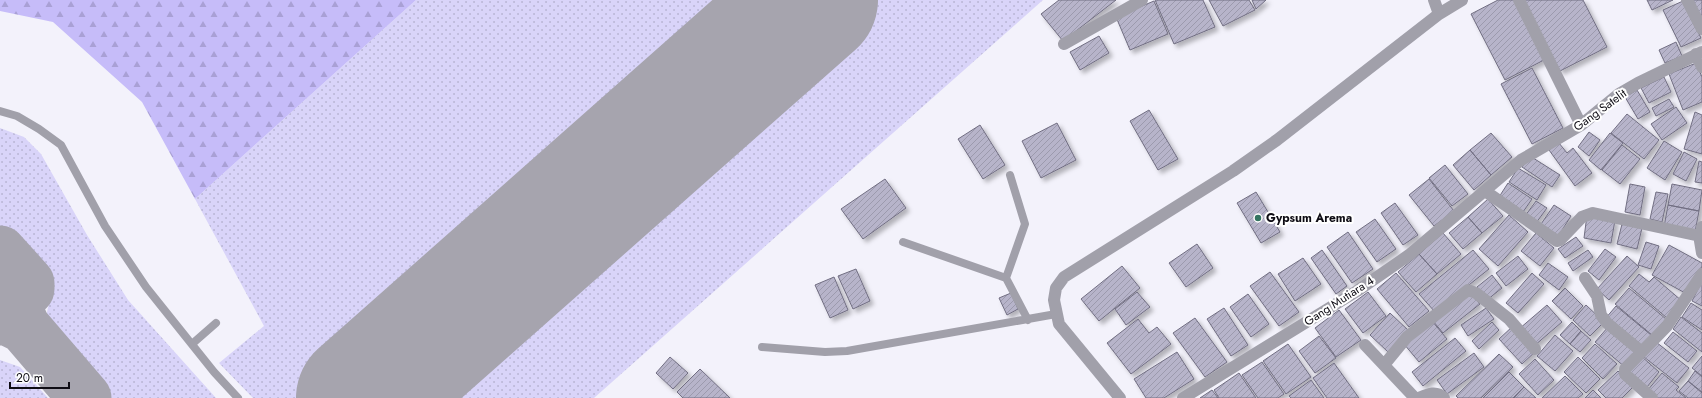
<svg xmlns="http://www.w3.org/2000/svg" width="1702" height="398" viewBox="0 0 1702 398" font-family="Jost,sans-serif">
<defs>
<pattern id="grass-dots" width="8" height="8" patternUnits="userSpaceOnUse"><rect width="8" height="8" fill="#d9d4f9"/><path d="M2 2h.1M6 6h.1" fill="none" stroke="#b9b5d5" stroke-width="1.8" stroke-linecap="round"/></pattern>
<pattern id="forest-firs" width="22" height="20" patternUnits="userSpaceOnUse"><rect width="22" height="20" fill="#c6bcf9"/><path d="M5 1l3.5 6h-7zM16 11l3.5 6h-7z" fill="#a9a0d5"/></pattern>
<pattern id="building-hatch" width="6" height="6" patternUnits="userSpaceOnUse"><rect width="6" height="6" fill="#b7b4ca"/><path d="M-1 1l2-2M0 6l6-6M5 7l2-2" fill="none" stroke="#9c9aad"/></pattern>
<filter id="shadow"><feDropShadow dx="3.5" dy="3.5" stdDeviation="2" flood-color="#0004"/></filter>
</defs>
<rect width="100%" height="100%" fill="#f3f2fb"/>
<path fill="url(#grass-dots)" d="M 416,0 L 760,0 L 310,398 L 253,398 L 219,363 L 264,326 L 195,199 Z
M 863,0 L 1043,0 L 594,398 L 413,398 Z
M 0,128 L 24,137 L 41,154 L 87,235 L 128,300 L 216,398 L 100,398 C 86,382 54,351 48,331 C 44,319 48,307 51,295 L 0,237 Z
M 0,360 L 20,367 L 48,398 L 0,398 Z"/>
<path fill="url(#forest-firs)" d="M 0,0 L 416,0 L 195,199 L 142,102 L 53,22 L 0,11 Z"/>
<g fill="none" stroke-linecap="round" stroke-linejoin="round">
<path stroke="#a6a4ae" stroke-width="53" d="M 0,252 L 28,283 L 28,289 L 16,301 L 17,311 L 24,327
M 0,319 L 6,318 L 24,327 L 85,398"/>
<path stroke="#a6a4ae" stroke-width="132" d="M 362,398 L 812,0"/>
</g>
<path fill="url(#building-hatch)" stroke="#716e82" filter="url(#shadow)" d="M 1059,0 L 1116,0 L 1063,41 L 1041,14 Z
M 1155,0 L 1203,0 L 1215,27 L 1174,44 Z
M 1209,0 L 1249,0 L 1255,10 L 1223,26 Z
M 1252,0 L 1266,0 L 1256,9 Z
M 1498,0 L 1514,0 L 1544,60 L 1505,80 L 1471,14 Z
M 1524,0 L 1583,0 L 1607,47 L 1560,71 Z
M 1647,0 L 1673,0 L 1652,10 Z
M 1693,0 L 1702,0 L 1702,20 Z
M 1154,1 L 1168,34 L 1130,50 L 1116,17 Z
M 1683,1 L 1701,38 L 1681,47 L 1663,10 Z
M 1099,36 L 1109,53 L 1080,70 L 1070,52 Z
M 1676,42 L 1682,56 L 1665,63 L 1659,50 Z
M 1696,63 L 1702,77 L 1702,102 L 1683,110 L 1669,74 Z
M 1532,68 L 1563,128 L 1532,144 L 1501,84 Z
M 1664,77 L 1671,92 L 1649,103 L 1641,88 Z
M 1637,90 L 1650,112 L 1638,119 L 1625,97 Z
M 1669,99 L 1674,107 L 1656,116 L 1652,108 Z
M 1676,107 L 1687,123 L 1662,140 L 1651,124 Z
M 1149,110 L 1178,159 L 1158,170 L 1130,121 Z
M 1695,112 L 1702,115 L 1702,154 L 1684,149 Z
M 1627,114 L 1659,140 L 1644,159 L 1611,133 Z
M 1057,123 L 1076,160 L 1041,178 L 1022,141 Z
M 980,125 L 1005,165 L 983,179 L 958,139 Z
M 1589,132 L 1600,140 L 1589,156 L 1578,147 Z
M 1491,133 L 1512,157 L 1491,175 L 1470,150 Z
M 1610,133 L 1623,143 L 1601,170 L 1589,160 Z
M 1664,141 L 1682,152 L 1665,180 L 1647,168 Z
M 1559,143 L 1567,153 L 1573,148 L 1592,173 L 1575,186 L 1549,150 Z
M 1622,145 L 1640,159 L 1620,184 L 1602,170 Z
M 1470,150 L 1491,175 L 1474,190 L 1453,165 Z
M 1684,152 L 1697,159 L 1686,181 L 1673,174 Z
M 1530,156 L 1560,175 L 1552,187 L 1522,167 Z
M 1699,161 L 1702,162 L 1702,183 L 1695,182 Z
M 1445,165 L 1468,194 L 1452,206 L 1429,178 Z
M 1518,168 L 1546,185 L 1537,200 L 1509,182 Z
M 885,179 L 906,208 L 863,239 L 841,209 Z
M 1429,179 L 1454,211 L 1434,226 L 1409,195 Z
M 1508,183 L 1532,199 L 1523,212 L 1499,197 Z
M 1630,184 L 1645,187 L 1640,215 L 1625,212 Z
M 1672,184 L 1702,190 L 1699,211 L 1668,205 Z
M 1256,192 L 1280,232 L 1261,243 L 1237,203 Z
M 1656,192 L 1668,194 L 1662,222 L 1650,219 Z
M 1488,199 L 1503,216 L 1482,233 L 1468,217 Z
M 1536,201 L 1547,208 L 1536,223 L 1525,216 Z
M 1395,203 L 1418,235 L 1403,245 L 1381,213 Z
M 1554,205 L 1571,216 L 1557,238 L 1539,227 Z
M 1668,205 L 1699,211 L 1695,232 L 1664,227 Z
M 1509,215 L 1528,232 L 1498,266 L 1479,249 Z
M 1587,215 L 1615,220 L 1611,243 L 1584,238 Z
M 1468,217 L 1482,233 L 1463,249 L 1449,233 Z
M 1375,219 L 1396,249 L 1377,262 L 1356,232 Z
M 1622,224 L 1642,228 L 1637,249 L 1617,244 Z
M 1348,232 L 1373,269 L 1352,283 L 1327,247 Z
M 1443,233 L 1461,254 L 1437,274 L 1419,254 Z
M 1536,233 L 1554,248 L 1540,266 L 1521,251 Z
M 1576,237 L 1583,246 L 1565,258 L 1558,249 Z
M 1646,242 L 1659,246 L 1651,269 L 1638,265 Z
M 1197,244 L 1213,268 L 1186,287 L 1169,263 Z
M 1669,245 L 1702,263 L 1702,267 L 1687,294 L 1652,275 Z
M 1605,249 L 1616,257 L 1599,280 L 1588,271 Z
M 1322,250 L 1347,286 L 1336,294 L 1311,258 Z
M 1473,250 L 1489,269 L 1435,312 L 1419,294 Z
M 1588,250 L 1593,257 L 1573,271 L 1568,263 Z
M 1419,254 L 1437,274 L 1416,292 L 1398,272 Z
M 1518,256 L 1528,269 L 1506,286 L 1496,273 Z
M 1627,256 L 1639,267 L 1609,300 L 1597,289 Z
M 1303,258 L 1321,284 L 1295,301 L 1278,274 Z
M 1548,263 L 1568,277 L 1559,290 L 1539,275 Z
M 1122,266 L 1140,288 L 1099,321 L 1081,299 Z
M 856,269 L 870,301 L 853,309 L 838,276 Z
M 1270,272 L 1299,312 L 1279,326 L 1250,286 Z
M 1396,273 L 1429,311 L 1409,327 L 1377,289 Z
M 1532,273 L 1544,284 L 1518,313 L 1506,303 Z
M 1639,274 L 1649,282 L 1654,277 L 1682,301 L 1667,318 L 1629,286 Z
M 1492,275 L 1502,288 L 1487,300 L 1477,287 Z
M 834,277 L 848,310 L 830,318 L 815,285 Z
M 1702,281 L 1702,306 L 1692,301 Z
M 1565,288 L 1583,306 L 1571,319 L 1552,301 Z
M 1629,288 L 1666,319 L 1652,335 L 1615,304 Z
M 1469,291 L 1480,304 L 1443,333 L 1433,321 Z
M 1137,292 L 1150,307 L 1126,325 L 1115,309 Z
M 1368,292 L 1386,316 L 1363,333 L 1345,309 Z
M 1011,293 L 1018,309 L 1007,315 L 999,298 Z
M 1248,294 L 1269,324 L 1251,337 L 1230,307 Z
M 1691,303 L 1702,310 L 1702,330 L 1682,317 Z
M 1547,305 L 1562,322 L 1534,346 L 1519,329 Z
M 1586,305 L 1604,322 L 1590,336 L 1573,320 Z
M 1616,306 L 1651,335 L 1640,348 L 1605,319 Z
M 1224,308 L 1248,345 L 1231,356 L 1207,319 Z
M 1486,308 L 1494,319 L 1468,336 L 1461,325 Z
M 1339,310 L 1361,340 L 1336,357 L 1315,328 Z
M 1390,313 L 1409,331 L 1388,352 L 1370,335 Z
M 1681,317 L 1702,333 L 1702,352 L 1673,329 Z
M 1195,318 L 1227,362 L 1205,377 L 1173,333 Z
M 1138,319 L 1149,333 L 1157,327 L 1171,344 L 1131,374 L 1107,343 Z
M 1432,321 L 1447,339 L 1419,362 L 1404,344 Z
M 1492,322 L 1499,330 L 1479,349 L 1472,341 Z
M 1572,322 L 1581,331 L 1570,344 L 1560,335 Z
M 1513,326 L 1536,351 L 1522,364 L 1499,339 Z
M 1608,327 L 1638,351 L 1625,367 L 1595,342 Z
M 1581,331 L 1591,340 L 1580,352 L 1570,344 Z
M 1673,332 L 1697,351 L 1688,362 L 1664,343 Z
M 1555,335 L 1573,351 L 1555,371 L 1537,356 Z
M 1319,336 L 1336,358 L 1315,373 L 1299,351 Z
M 1455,338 L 1466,351 L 1423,386 L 1412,372 Z
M 1656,342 L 1689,368 L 1677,383 L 1644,357 Z
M 1288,344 L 1311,377 L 1286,394 L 1263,361 Z
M 1595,344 L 1617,364 L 1603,379 L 1582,358 Z
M 1177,352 L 1194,379 L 1164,398 L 1146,398 L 1134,379 Z
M 1474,353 L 1484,367 L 1447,394 L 1437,380 Z
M 1499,354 L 1513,367 L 1481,398 L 1458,398 L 1456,396 Z
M 1640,355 L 1659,372 L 1647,387 L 1627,370 Z
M 1702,356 L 1702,376 L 1692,368 Z
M 670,357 L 688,373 L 673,389 L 656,373 Z
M 1578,357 L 1600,379 L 1586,393 L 1564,372 Z
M 1535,359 L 1554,380 L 1538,395 L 1519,374 Z
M 1262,362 L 1284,394 L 1278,398 L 1258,398 L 1242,375 Z
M 1334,363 L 1359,398 L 1327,398 L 1313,378 Z
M 700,369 L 730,398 L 683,398 L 677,392 Z
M 1618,371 L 1633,387 L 1622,398 L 1606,398 L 1598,390 Z
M 1695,371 L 1702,377 L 1702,392 L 1688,381 Z
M 1509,372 L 1524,387 L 1513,398 L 1483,398 Z
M 1239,373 L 1256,398 L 1219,398 L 1214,390 Z
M 1662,373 L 1679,387 L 1676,390 L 1686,398 L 1656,398 L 1647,391 Z
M 1565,376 L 1583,394 L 1578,398 L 1542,398 Z
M 1311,380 L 1324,398 L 1291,398 L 1289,396 Z
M 1688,381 L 1702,393 L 1702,398 L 1688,398 L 1679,391 Z
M 1524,387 L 1536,398 L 1514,398 Z
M 1212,390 L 1218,398 L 1200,398 Z
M 1593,390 L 1601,398 L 1585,398 Z"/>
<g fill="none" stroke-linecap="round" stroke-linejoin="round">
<path stroke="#a1a0aa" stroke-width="8" d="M 0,111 L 17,116 L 39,129 L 61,145 L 105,226 L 146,287 L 214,372 L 238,398
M 1010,175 L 1025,224 L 1006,278 L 1028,320
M 903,242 L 1006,278
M 192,344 L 216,323
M 762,347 L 825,352 L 847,351 L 1056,314"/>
<path stroke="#a1a0aa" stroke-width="12" d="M 1434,0 L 1439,14
M 1519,0 L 1581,125
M 1687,0 L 1702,29
M 1064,44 L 1142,0
M 1696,54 L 1702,67
M 1485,191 L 1557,241 L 1560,240 L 1582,217 L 1593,213 L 1700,236
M 1702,227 L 1700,241 L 1702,253
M 1585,278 L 1597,296 L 1601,315 L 1607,323 L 1642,352
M 1365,345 L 1415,398
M 1384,365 L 1407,337 L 1468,290 L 1476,293 L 1509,319 L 1535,349
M 1120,398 L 1059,324 L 1054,300 L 1056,288 L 1064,277 L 1233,171 L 1277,140 L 1439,14 L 1462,0
M 1183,398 L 1357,291 L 1409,255 L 1521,160 L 1581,125 L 1619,94 L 1638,83 L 1702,52
M 1419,398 C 1428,394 1436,390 1444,398
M 1652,398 L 1625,374 L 1625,369 L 1667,326 L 1702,274"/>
</g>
<circle fill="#357461" stroke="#fff" stroke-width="1.5" cx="1258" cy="218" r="4"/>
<g text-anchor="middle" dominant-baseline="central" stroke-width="4" stroke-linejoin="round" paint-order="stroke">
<g font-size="12" fill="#0e0c14" stroke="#fff">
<text transform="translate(1600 110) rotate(-36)">Gang Satelit</text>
<text transform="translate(1339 301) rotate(-33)">Gang Mutiara 4</text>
</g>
<g font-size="12" font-weight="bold" fill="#0e0c14" stroke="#fff" text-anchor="start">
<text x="1266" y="218">Gypsum Arema</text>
</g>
</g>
<path d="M10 382v6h59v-6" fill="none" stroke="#0e0c14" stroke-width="2"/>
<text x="16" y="382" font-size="12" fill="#0e0c14" stroke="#ffffff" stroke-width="3" paint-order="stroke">20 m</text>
</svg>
